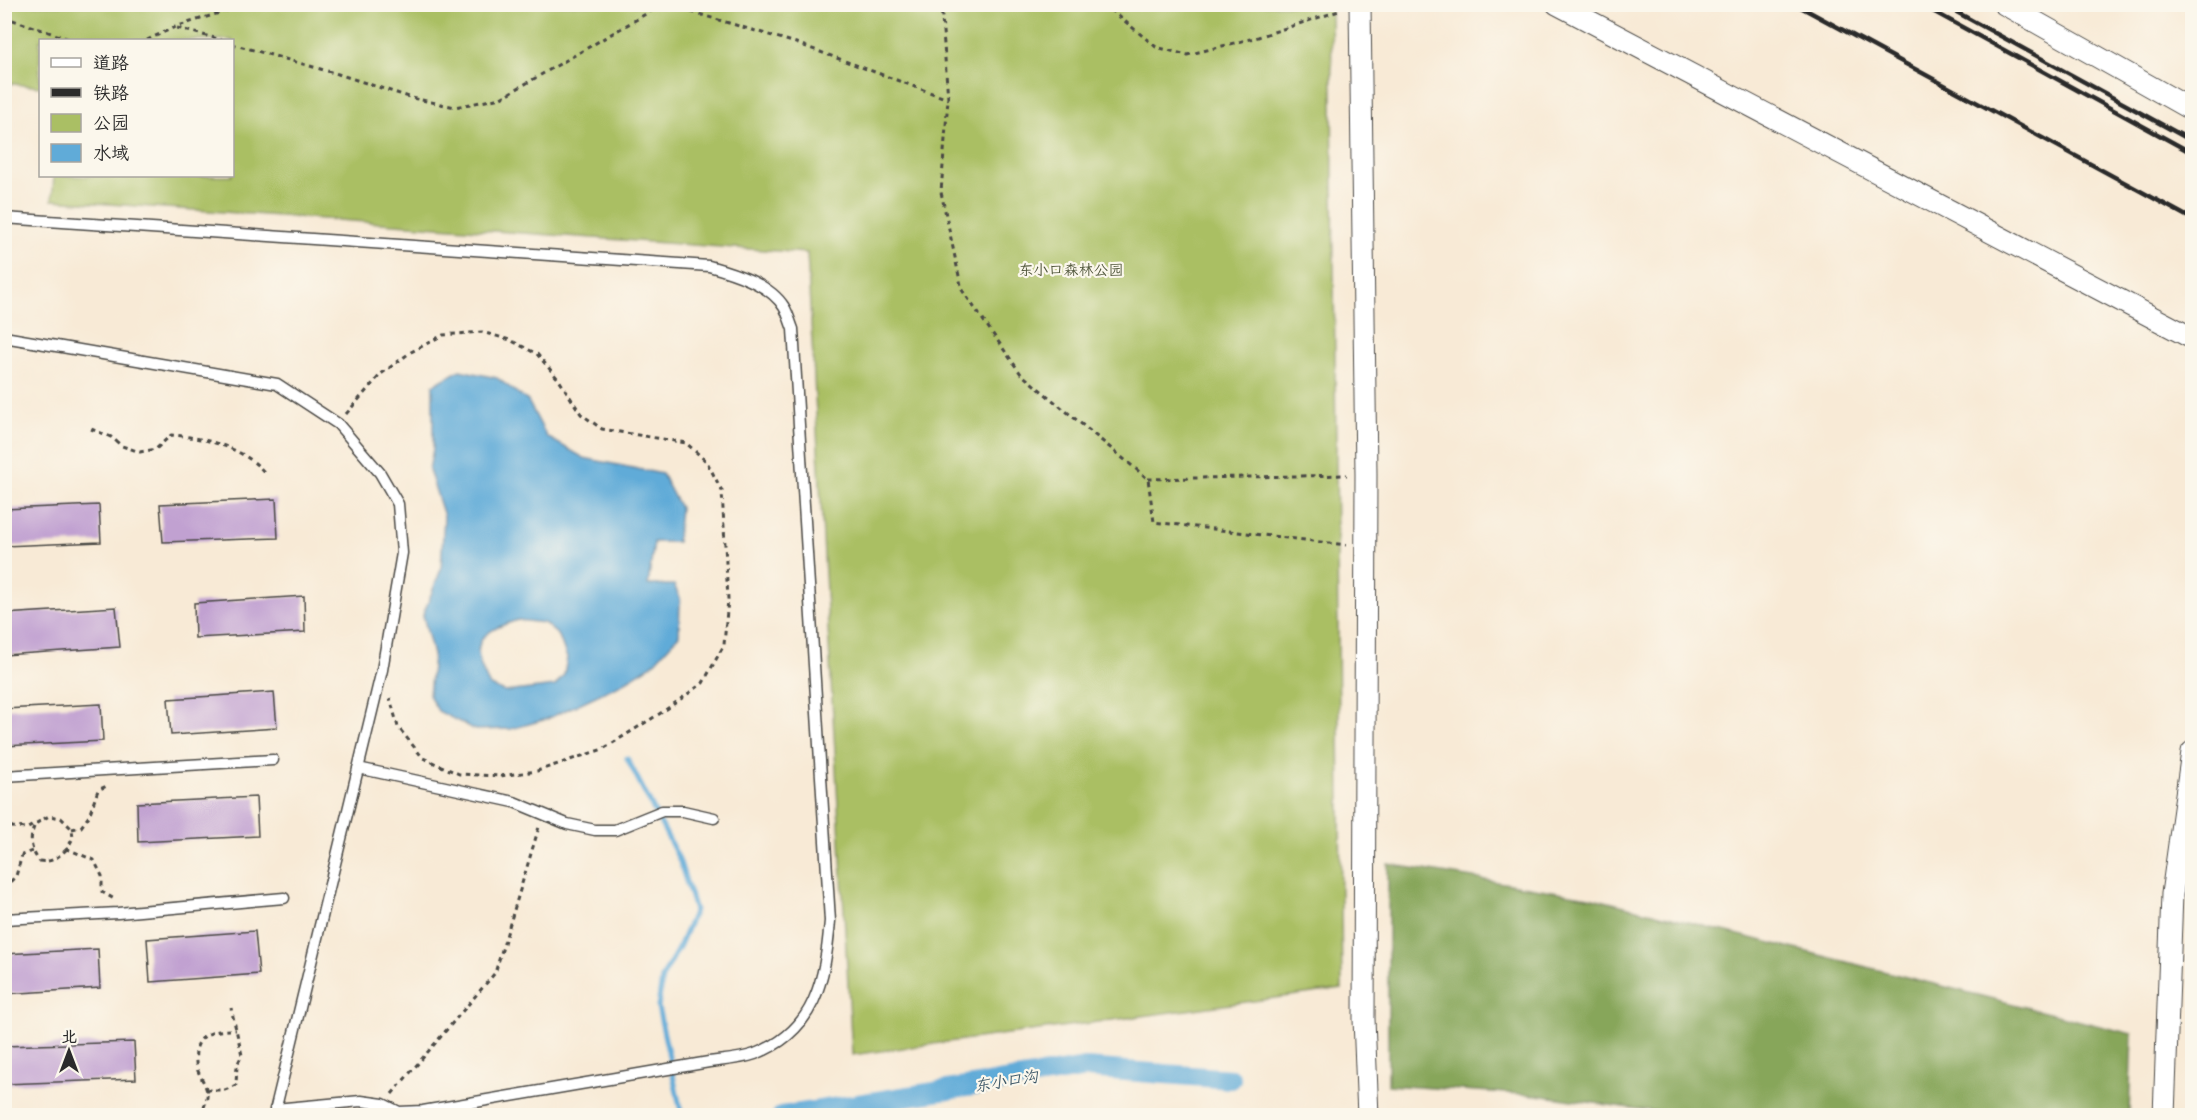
<svg xmlns="http://www.w3.org/2000/svg" width="2197" height="1120" viewBox="0 0 2197 1120" font-family="'Shantell Sans','LXGW WenKai TC',sans-serif">
<rect width="100%" height="100%" fill="#fbf7ec"/>
<filter id="ink" filterUnits="userSpaceOnUse"><feTurbulence type="fractalNoise" baseFrequency=".0167" numOctaves="2"/><feDisplacementMap in="SourceGraphic" scale="12" xChannelSelector="R" yChannelSelector="G"/><feConvolveMatrix kernelMatrix="1 2 1 2 8 2 1 2 1" color-interpolation-filters="sRGB"/></filter>
<filter id="wash" filterUnits="userSpaceOnUse"><feTurbulence type="fractalNoise" baseFrequency=".008" numOctaves="4" result="noise"/><feDisplacementMap in="SourceGraphic" scale="24" xChannelSelector="R" yChannelSelector="G"/><feGaussianBlur stdDeviation="1.35" result="paint"/><feColorMatrix in="noise" values="0 0 0 0 0 0 0 0 0 0 0 0 0 0 0 0 0 1.4 0 .05"/><feComposite in="paint" operator="in"/></filter>
<g filter="url(#wash)">
<rect width="100%" height="100%" fill="#f8ead6"/>
<path fill="#aabf64" stroke="#6a7548" stroke-width="1.5" d="M 4,5 L 1331,5 L 1342,989 L 852,1055 L 807,253 L 52,200 L 54,176 L 232,176 L 232,40 L 40,40 L 40,87 L 5,83 Z"/>
<path fill="#87a65a" stroke="#596842" stroke-width="1.5" d="M 1388,864 L 1589,897 L 2132,1034 L 2129,1115 L 1689,1116 L 1536,1095 L 1388,1085 Z"/>
<path fill="#60abd8" stroke="#466b82" stroke-width="1.5" fill-rule="evenodd" d="M 460,370 L 497,378 L 528,401 L 547,437 L 584,458 L 662,474 L 680,508 L 677,542 L 654,542 L 648,585 L 674,585 L 680,598 L 679,635 L 652,665 L 621,684 L 547,719 L 511,729 L 475,730 L 438,711 L 429,695 L 433,655 L 423,615 L 441,569 L 444,516 L 429,470 L 433,449 L 433,385 ZM 518,620 L 544,623 L 559,636 L 567,658 L 564,675 L 555,686 L 505,692 L 490,686 C 469,646 475,633 518,620 Z"/>
<g fill="none" stroke-linecap="round" stroke-linejoin="round">
<path stroke="#60abd8" stroke-width="5" d="M 627,758 L 679,859 L 695,910 L 680,945 L 662,978 L 658,1007 L 682,1116"/>
<path stroke="#60abd8" stroke-width="20" d="M 782,1116 L 1086,1068 L 1231,1079"/>
</g>
<g id="blocks">
<path fill="#c1a1d1" d="M 276,499 L 278,538 L 163,542 L 160,504 Z
M 99,505 L 101,542 L 4,546 L 4,509 Z
M 304,596 L 305,632 L 195,638 L 194,603 Z
M 116,607 L 120,647 L 4,655 L 4,614 Z
M 274,692 L 277,728 L 171,735 L 168,699 Z
M 101,704 L 103,741 L 4,746 L 4,709 Z
M 256,797 L 258,836 L 138,842 L 137,803 Z
M 255,931 L 259,974 L 150,982 L 147,939 Z
M 98,949 L 100,988 L 4,994 L 4,954 Z
M 134,1042 L 136,1079 L 4,1084 L 4,1046 Z"/>
</g>
</g>
<g filter="url(#ink)">
<use href="#blocks" fill-opacity="0" stroke="#4a4845" stroke-width="1.5"/>
<g fill="none" stroke-linecap="round" stroke-linejoin="round">
<defs>
<path id="lane" d="M 4,218 L 709,266 C 734,273 770,284 784,307 C 788,313 790,322 793,329 L 830,921 C 825,979 816,1031 755,1054 C 741,1059 724,1060 709,1062 L 423,1111 L 399,1112 L 383,1104 L 361,1101 L 275,1109
M 4,337 L 277,384 L 338,424 L 380,473 L 398,504 L 402,553 L 382,670 L 274,1115
M 358,768 L 514,802 L 567,824 L 595,830 L 615,830 L 662,811 L 683,811 L 714,818
M 4,776 L 273,760
M 4,919 L 118,913 L 284,898"/>
<path id="street" d="M 1360,4 L 1366,474 L 1364,1019 L 1368,1116
M 1557,4 L 2192,338
M 2004,4 L 2192,110
M 2164,1116 L 2172,894 L 2192,752"/>
</defs>
<use href="#lane" stroke="#4a4845" stroke-width="13"/>
<use href="#street" stroke="#4a4845" stroke-width="23"/>
<path stroke="#4a4845" stroke-width="3" stroke-dasharray="4.5 4.5" stroke-linecap="butt" d="M 665,4 L 796,43 L 948,99
M 941,4 L 948,99 L 941,192 L 962,290 L 1021,374 L 1148,479 L 1154,522 L 1346,545
M 1104,4 L 1156,47 L 1187,55 L 1258,37 L 1342,10
M 4,17 L 72,40
M 177,28 L 222,40
M 147,40 L 175,27 L 248,4
M 232,44 L 338,74 L 412,98 L 455,107 L 501,98 L 663,4
M 346,414 L 381,374 L 411,352 L 443,335 L 482,332 L 510,340 L 537,354 L 559,380 L 581,414 L 602,429 L 686,443 L 707,462 L 722,491 L 728,599 L 724,645 L 703,683 L 664,711 L 603,749 L 537,771 L 500,776 L 459,774 L 423,758 L 398,727 L 390,698
M 91,429 L 111,437 L 122,446 L 140,452 L 156,449 L 171,435 C 202,437 243,447 264,472
M 1148,479 L 1347,475
M 4,820 L 12,827 L 28,828 L 49,816 L 61,818 L 72,829 L 73,838 L 67,849 L 94,860 L 102,876 L 102,892 L 116,900
M 34,827 C 29,840 31,850 39,861 C 52,863 58,857 67,849
M 72,829 L 81,827 L 89,816 L 98,790 L 109,785
M 4,888 L 16,876 L 22,855 L 32,851
M 206,1090 L 225,1090 L 236,1085 L 237,1065 L 242,1055 L 231,1008
M 392,1094 L 495,973 L 539,827
M 200,1116 C 203,1109 208,1100 207,1093 C 206,1082 196,1073 196,1062 C 193,1034 212,1030 236,1030"/>
<use href="#lane" stroke="#fff" stroke-width="10"/>
<use href="#street" stroke="#fff" stroke-width="21"/>
<path stroke="#2b2b2b" stroke-width="4.5" d="M 1795,4 L 2192,219
M 1920,4 L 2192,153
M 1942,4 L 2192,141"/>
</g>
</g>
<g text-anchor="middle" dominant-baseline="central" stroke-width="4.5" stroke-linejoin="round" paint-order="stroke">
<g font-size="15" fill="#51573c" stroke="#fbf7ec">
<text x="1071" y="270">东小口森林公园</text>
</g>
<g font-size="16" font-style="italic" fill="#3e5868" stroke="#fbf7ec">
<text transform="translate(1006 1081) rotate(-9)">东小口沟</text>
</g>
</g>
<rect width="2197" height="1120" fill="none" stroke="#fbf7ec" stroke-width="24"/>
<rect x="39" y="39" width="195" height="138" fill="#fbf7ec" stroke="#a8a59f" stroke-width="1.5"/>
<rect x="51" y="58" width="30" height="9" fill="#ffffff" stroke="#a8a59f" stroke-width="1.5"/>
<text x="93" y="69" font-size="18" fill="#2b2b2b">道路</text>
<rect x="51" y="88" width="30" height="9" fill="#2b2b2b" stroke="#a8a59f" stroke-width="1.5"/>
<text x="93" y="99" font-size="18" fill="#2b2b2b">铁路</text>
<rect x="51" y="114" width="30" height="18" fill="#aabf64" stroke="#a8a59f" stroke-width="1.5"/>
<text x="93" y="129" font-size="18" fill="#2b2b2b">公园</text>
<rect x="51" y="144" width="30" height="18" fill="#60abd8" stroke="#a8a59f" stroke-width="1.5"/>
<text x="93" y="159" font-size="18" fill="#2b2b2b">水域</text>
<g transform="translate(69 1051)" stroke="#fbf7ec" stroke-width="4.5" paint-order="stroke">
<path d="M0-4.5L10 22L0 15L-10 22Z" fill="#2b2b2b"/>
<text y="-9" font-size="16" font-weight="bold" text-anchor="middle" fill="#2b2b2b">北</text>
</g>
</svg>
